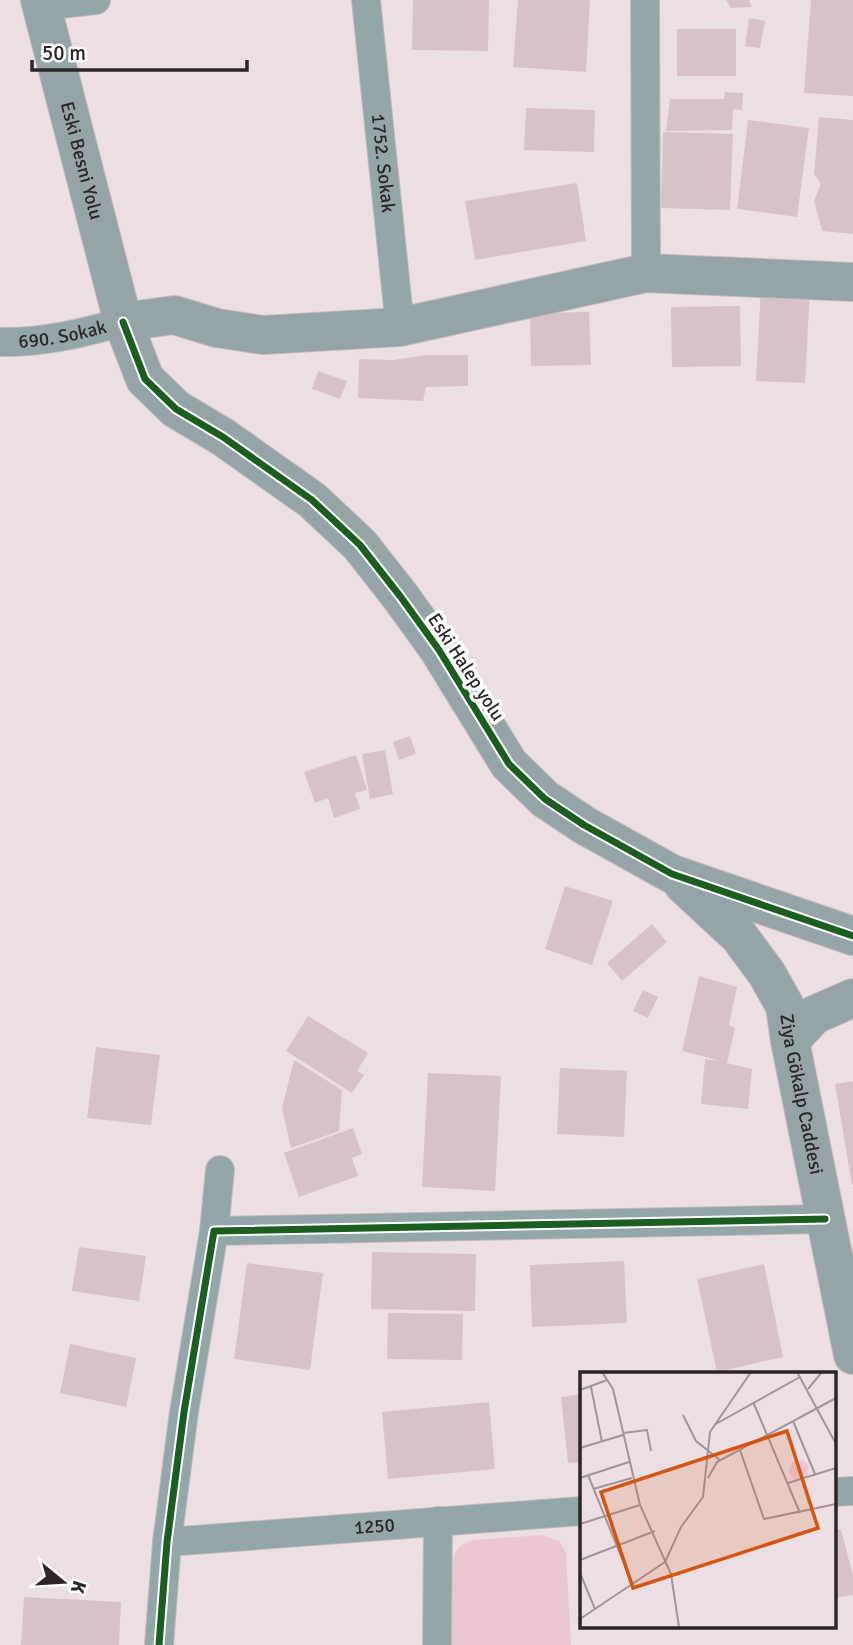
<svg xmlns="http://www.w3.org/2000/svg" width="853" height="1645" viewBox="0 0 853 1645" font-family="Signika,sans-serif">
<rect width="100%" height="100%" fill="#ecdfe3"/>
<path fill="#eac6d2" d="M 543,1535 L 560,1542 L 566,1553 L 571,1645 L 452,1645 C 452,1624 448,1571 455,1554 C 458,1546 465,1543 473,1540 Z"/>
<path fill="#d7c2ca" d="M 413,0 L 489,0 L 488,51 L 412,50 Z
M 518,0 L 590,0 L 586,72 L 513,67 Z
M 726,0 L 749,0 L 752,7 L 731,8 Z
M 811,0 L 853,0 L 853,96 L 804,93 Z
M 749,18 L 765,21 L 760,48 L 745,46 Z
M 677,29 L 736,29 L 736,76 L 677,76 Z
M 725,92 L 743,93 L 742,110 L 733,109 L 732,130 L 666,131 L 670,99 L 724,99 Z
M 526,108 L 595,110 L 594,152 L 524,150 Z
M 819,117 L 853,120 L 853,234 L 822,231 L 814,201 L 821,184 L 814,174 Z
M 748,120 L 809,128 L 797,217 L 737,209 Z
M 663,132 L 733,134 L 730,210 L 661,208 Z
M 577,183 L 586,241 L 475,260 L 465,201 Z
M 761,287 L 810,289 L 805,383 L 756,381 Z
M 740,306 L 741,366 L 672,367 L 671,307 Z
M 589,312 L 591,365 L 531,366 L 530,313 Z
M 426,355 L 468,355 L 468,386 L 426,387 L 423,401 L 358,398 L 359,359 L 393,360 Z
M 318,371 L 347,381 L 340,399 L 312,389 Z
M 410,736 L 416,754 L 399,760 L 393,742 Z
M 385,750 L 393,794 L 370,799 L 362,754 Z
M 356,755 L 367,790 L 355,793 L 360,809 L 334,818 L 328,798 L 315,803 L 304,772 Z
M 565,886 L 613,901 L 592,965 L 545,949 Z
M 652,924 L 667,942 L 622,981 L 607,963 Z
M 699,976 L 737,987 L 729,1025 L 735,1028 L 727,1063 L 752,1069 L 748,1109 L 701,1104 L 705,1059 L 721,1061 L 682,1051 Z
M 643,990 L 658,997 L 648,1018 L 633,1011 Z
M 308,1016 L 368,1053 L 357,1071 L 364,1075 L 352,1093 L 286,1051 Z
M 96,1047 L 160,1055 L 151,1125 L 87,1118 Z
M 294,1060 L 342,1090 L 339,1131 L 291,1148 L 282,1108 Z
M 560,1068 L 627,1071 L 624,1137 L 557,1134 Z
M 428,1073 L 501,1076 L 495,1191 L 422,1187 Z
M 853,1081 L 853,1185 L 852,1185 L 835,1084 Z
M 353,1128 L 362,1154 L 352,1158 L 358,1176 L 299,1197 L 284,1153 Z
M 79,1247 L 146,1256 L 139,1301 L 72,1291 Z
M 372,1252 L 476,1254 L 475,1311 L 371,1309 Z
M 624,1261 L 627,1323 L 532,1327 L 530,1265 Z
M 247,1263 L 323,1273 L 310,1370 L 234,1359 Z
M 764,1264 L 783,1357 L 717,1372 L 697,1279 Z
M 388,1313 L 463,1314 L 462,1360 L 387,1359 Z
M 70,1344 L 136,1358 L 126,1407 L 60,1393 Z
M 582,1394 L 582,1462 L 568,1463 L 561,1397 Z
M 489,1402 L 495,1469 L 388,1479 L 382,1412 Z
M 841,1529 L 853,1576 L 853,1595 L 834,1598 L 834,1530 Z
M 24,1597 L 121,1602 L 119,1645 L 21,1645 Z"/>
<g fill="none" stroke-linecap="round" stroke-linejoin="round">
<defs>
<g id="street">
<path id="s1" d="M 366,0 L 400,327"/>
<path d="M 645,0 L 646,273"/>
<path d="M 42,6 L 96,0"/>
<path id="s2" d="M 0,342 C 42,343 83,333 123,322"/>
<path d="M 214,1231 L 220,1170"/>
<path d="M 834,1492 L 853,1491"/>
<path id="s3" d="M 167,1542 L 582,1511"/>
<path d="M 159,1645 L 167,1542 L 184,1412 L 214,1231 L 825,1219"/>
<path d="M 437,1645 L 438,1521"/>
</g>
<g id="secondary">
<path id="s4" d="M 40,0 L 123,322 L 145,379 L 176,409 L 223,437 L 312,500 L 360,545 L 400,596 L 439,650 L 509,764 L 545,799 L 584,825 L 672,874 L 853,936"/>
<path d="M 123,322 L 174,315 L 217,328 L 263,335 L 400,327 L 646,273 L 853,282"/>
<path id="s5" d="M 683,884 L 739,936 L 767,974 L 785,1006 L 790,1041 L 853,1355"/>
<path d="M 790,1041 L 814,1015 L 853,998"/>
</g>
</defs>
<use href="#street" stroke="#c5bbbe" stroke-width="30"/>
<use href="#secondary" stroke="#c5bbbe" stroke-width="40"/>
<use href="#street" stroke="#93a6a8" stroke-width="28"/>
<use href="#secondary" stroke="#94a4a7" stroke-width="38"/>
<defs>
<path id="cycleway" d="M 123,322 L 145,379 L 176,409 L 223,437 L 312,500 L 360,545 L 400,596 L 439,650 L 509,764 L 545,799 L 584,825 L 672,874 L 853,936
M 159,1645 L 167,1542 L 184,1412 L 214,1231 L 825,1219"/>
</defs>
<use href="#cycleway" stroke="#fff" stroke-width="11"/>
<use href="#cycleway" stroke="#1b5e20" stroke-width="7"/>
</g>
<g text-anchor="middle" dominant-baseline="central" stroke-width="7" stroke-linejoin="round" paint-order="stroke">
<g font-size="19" fill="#2d2528" stroke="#fff">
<text stroke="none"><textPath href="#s4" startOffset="166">Eski Besni Yolu</textPath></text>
<text stroke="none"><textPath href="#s1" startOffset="164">1752. Sokak</textPath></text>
<text stroke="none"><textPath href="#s2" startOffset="63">690. Sokak</textPath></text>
<text transform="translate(466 667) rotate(57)">Eski Halep yolu</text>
<text stroke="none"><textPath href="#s5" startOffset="250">Ziya Gökalp Caddesi</textPath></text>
<text stroke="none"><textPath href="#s3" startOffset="208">1250</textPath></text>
</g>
</g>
<g transform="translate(580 1372)">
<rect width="256" height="256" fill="#ecdfe3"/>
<path d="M209 98a10 10 0 1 1 20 0a10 10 0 1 1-20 0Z" fill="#eac6d2"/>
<path fill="none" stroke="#a09598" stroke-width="2" d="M 22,0 L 33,17 L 60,133 L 91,202 L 99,255M 217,0 L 256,72M 11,15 L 22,70M 228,17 L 242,0M 0,18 L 27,8M 174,32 L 220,141M 103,43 L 116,69 L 140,88M 213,49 L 235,102M 134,53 L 220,5M 43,61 L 67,58 L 71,79M 0,76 L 43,63M 160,78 L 184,147 L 256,132M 8,103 L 52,211M 0,106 L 49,90M 128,106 L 137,90 L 256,26M 208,111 L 256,96M 13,117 L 52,106M 0,152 L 60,133M 0,188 L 75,159M 85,190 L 101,155 L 123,125 L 130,60 L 171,0M 0,201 L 15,237M 0,247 L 85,190"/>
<path fill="#d5540f" fill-opacity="0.15" stroke="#d5540f" stroke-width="3.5" d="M 207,59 L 238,156 L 53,216 L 21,120 Z"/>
<rect width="256" height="256" fill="none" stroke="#2d2528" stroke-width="3.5"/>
</g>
<g transform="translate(63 1582) rotate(108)" stroke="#ffffff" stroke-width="5" paint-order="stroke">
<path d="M0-5L12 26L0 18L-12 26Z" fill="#2d2528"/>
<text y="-10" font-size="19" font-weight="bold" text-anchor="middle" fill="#2d2528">K</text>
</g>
<path d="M32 60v10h215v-10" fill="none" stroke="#2d2528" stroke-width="3.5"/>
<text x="42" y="60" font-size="21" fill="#2d2528" stroke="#ffffff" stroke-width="5" paint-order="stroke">50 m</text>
</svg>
